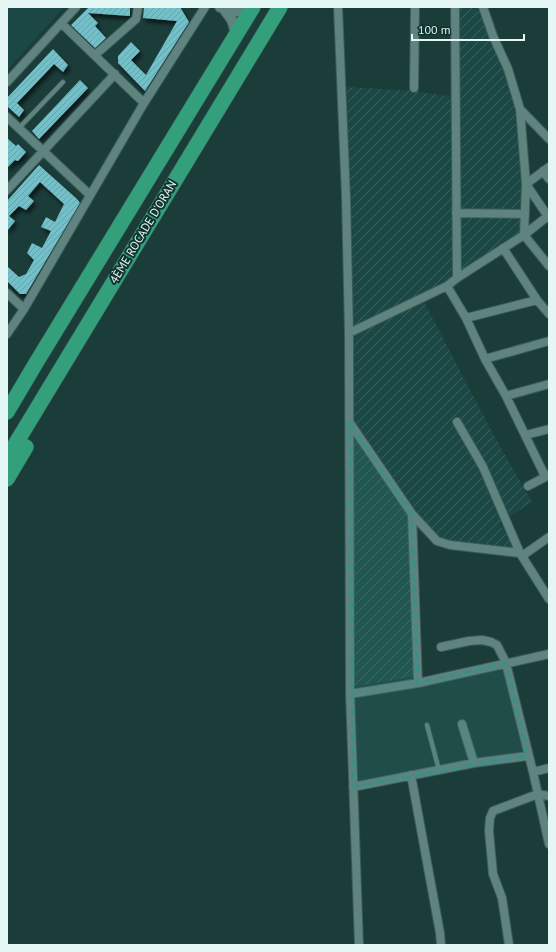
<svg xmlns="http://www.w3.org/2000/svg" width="556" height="952" font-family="'PT Sans',sans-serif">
  <defs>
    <pattern id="industrial-furrows" width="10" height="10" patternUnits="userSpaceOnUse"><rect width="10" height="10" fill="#1b4844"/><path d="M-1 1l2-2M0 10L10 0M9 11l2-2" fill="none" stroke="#3c6360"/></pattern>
    <pattern id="building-hatch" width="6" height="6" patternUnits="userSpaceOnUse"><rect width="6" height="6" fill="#75bfc8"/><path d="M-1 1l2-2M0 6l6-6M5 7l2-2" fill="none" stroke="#69a2a8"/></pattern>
    <filter id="shadow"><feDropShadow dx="2.5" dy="4" stdDeviation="2" flood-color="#0009"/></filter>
  </defs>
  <rect width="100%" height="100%" fill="#1b3d3a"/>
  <path fill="#1b4844" d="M7 7H64L7 70Z"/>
  <path fill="url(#industrial-furrows)" d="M455 7H484L519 113 524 196 523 238 422 298 493 434 532 502 500 523 515 549 441 540 411 517 417 676 353 687 347 87 413 91 455 97Z"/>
  <path fill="url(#building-hatch)" filter="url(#shadow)" d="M89 7H130V16L88 13 98 23 95 26 106 38 95 48 71 25Z
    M144 7H180L189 22 145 91 118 63V56L131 42 140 51 131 60 146 75 177 21 143 18Z
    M53 49 68 65 63 72 54 64 17 103 24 110 19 117 7 106V98Z
    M80 80 88 88 39 139 32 131Z
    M7 138 16 146 18 144 26 152 18 161 15 160 7 168Z
    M39 165 77 199 80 203 26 294H20L7 281V266L19 277 26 274 34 260 27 253 32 243 42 248 51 231 41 227 46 217 55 222 64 204 40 182 28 196 34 201 26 210 19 206 9 216 15 221 7 231V201Z"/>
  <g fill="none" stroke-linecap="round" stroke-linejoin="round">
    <defs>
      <path id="service" d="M19 128 63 82
        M427 725 439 770"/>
      <path id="minor" d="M338 7 346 197 349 333 350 694 359 945
        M455 7 457 278
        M483 7 493 36 508 69 520 109 526 184 524 235 549 266
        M61 23 144 103
        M95 55 136 19 138 7
        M7 82 76 7
        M414 88 415 7
        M520 109 549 139
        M7 117 90 195
        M549 167 526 184 549 218
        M543 171 549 179
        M7 190 115 74
        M456 213 525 214
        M503 248 537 300 549 314
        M447 286 466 318 485 359 506 396 545 476
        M7 293 24 309
        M466 318 537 300
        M349 333 447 286 457 278 524 235 548 216
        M7 334 24 309 144 103 205 7
        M485 359 549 341
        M506 396 549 384
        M457 422 483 467 520 553
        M350 423 412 514 437 541 450 545 520 553 549 599
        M526 435 549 429
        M528 486 549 475
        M412 514 418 683
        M522 556 549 537
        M441 647 469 641 482 640 491 642 497 645 506 663 533 772
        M350 694 418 683 549 654
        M462 724 474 763
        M549 768 533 772 549 844
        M411 775 440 933 441 945
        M353 787 474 763 528 756
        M509 945 502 898 493 874 489 831 490 818 493 811 538 794 549 796"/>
      <path id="tertiary" d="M220 7 235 11 251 10
        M224 9 232 20 236 33"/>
      <path id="motorway" d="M7 412 36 363 253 7
        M7 458 280 7
        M7 479 26 447"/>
    </defs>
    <use href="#service" stroke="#3c5b58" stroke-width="5.5"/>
    <use href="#minor" stroke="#3c5b58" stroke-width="10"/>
    <use href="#tertiary" stroke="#3c5b58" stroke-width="12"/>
    <use href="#motorway" stroke="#3c5b58" stroke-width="16"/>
    <use href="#service" stroke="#5f837e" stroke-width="4"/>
    <use href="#minor" stroke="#5f837e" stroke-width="8"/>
    <use href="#tertiary" stroke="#5f837e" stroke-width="10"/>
    <use href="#motorway" stroke="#349f7b" stroke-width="15"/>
  </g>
  <path fill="#3a9089" fill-opacity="0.2" stroke="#3a9089" stroke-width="3" stroke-dasharray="8 5" stroke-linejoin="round" d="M350 423 412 514 418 683 506 663 528 756 353 787Z"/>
  <g text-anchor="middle" stroke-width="4" stroke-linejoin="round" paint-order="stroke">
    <g font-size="12" fill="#e4f7f4" stroke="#10332f">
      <text transform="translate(143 232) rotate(-59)" y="4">4ÈME ROCADE D'ORAN</text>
    </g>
  </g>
  <rect width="556" height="952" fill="none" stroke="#e4f7f4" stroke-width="16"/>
  <path d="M412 34v6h112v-6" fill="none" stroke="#e4f7f4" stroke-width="2"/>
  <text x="418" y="34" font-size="12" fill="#e4f7f4" stroke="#10332f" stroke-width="3" paint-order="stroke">100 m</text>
</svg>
